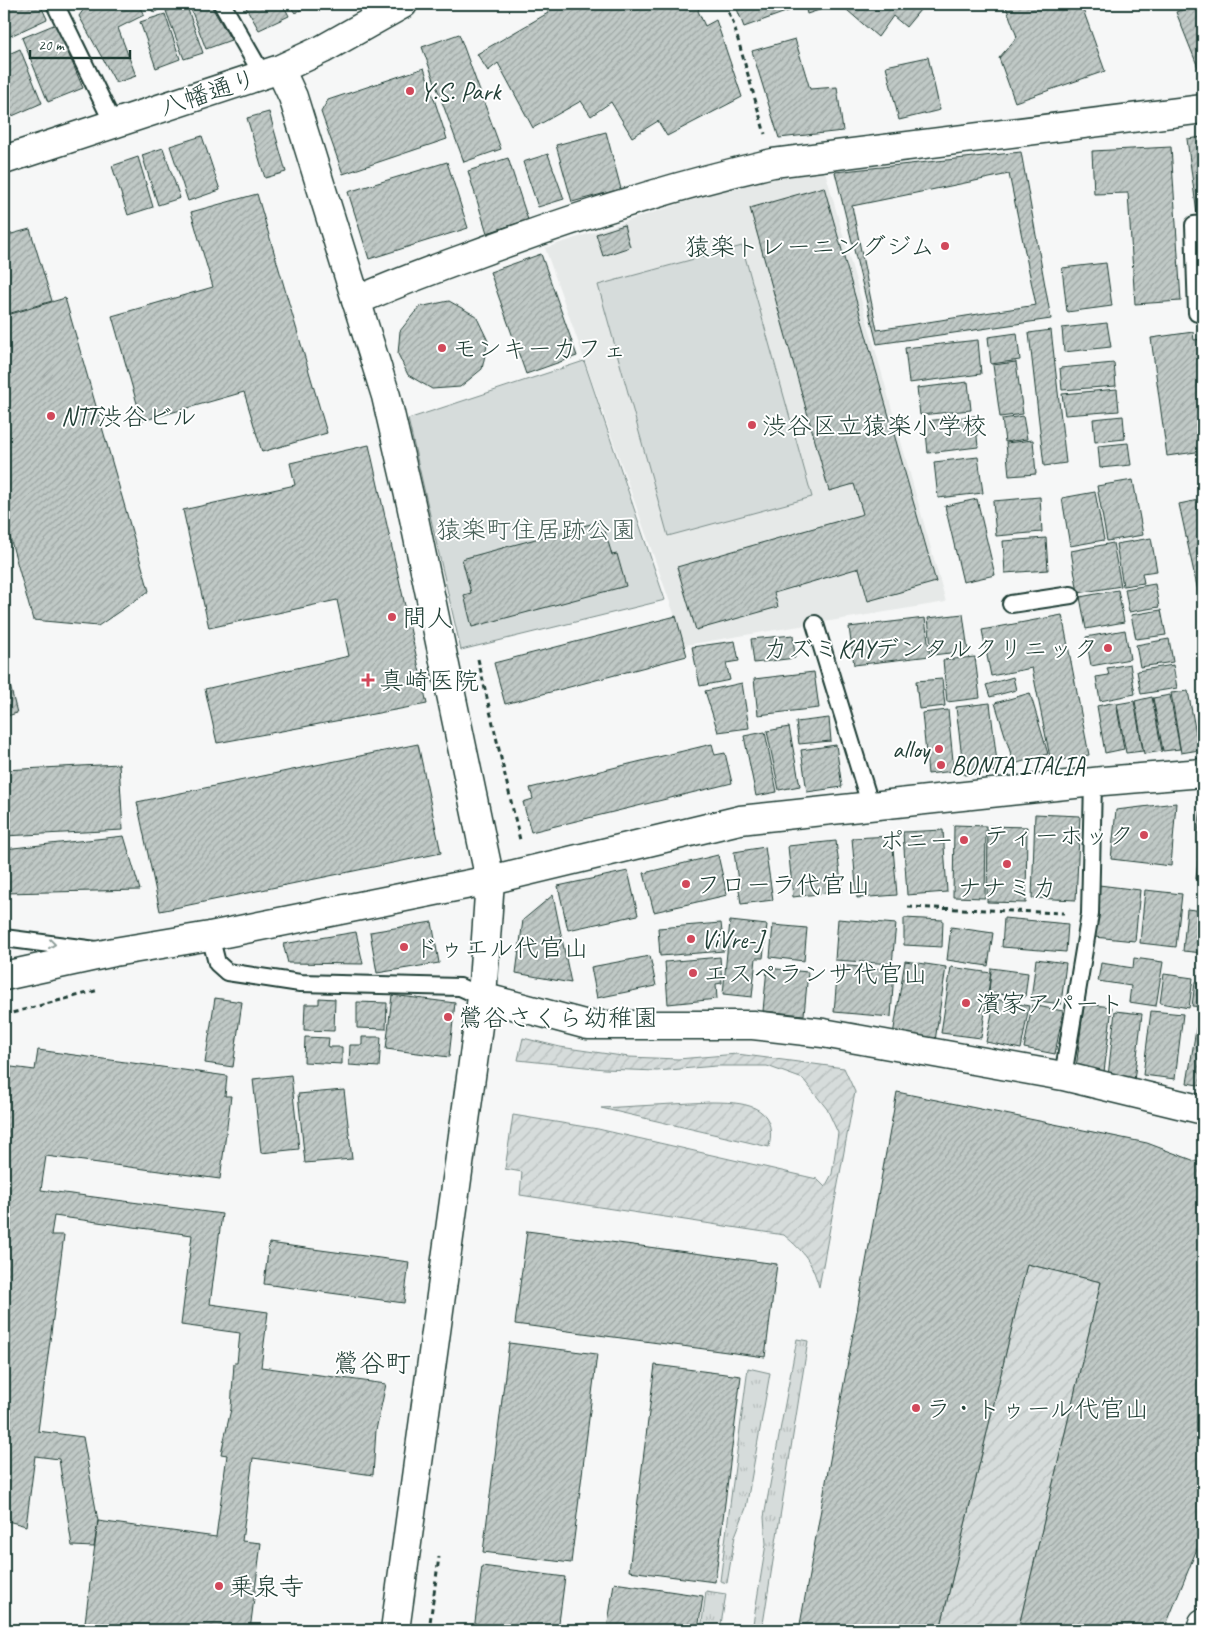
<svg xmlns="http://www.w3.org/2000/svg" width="1207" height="1634" font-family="Caveat,'Klee One',sans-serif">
  <defs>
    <pattern id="grass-tufts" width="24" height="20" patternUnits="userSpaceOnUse" patternTransform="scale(1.25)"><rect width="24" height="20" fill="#d6dcdb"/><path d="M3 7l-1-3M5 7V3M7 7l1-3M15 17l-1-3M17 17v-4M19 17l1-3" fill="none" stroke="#b7bebd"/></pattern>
    <pattern id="garden-furrows" width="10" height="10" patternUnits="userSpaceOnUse" patternTransform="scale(1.25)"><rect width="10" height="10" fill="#d6dcdb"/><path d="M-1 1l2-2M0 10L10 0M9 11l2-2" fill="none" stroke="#b7bebd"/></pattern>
    <pattern id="building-hatch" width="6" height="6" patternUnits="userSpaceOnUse" patternTransform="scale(1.25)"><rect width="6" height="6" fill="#c0c9c6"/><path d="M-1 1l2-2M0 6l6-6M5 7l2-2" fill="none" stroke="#9ba4a2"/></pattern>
  </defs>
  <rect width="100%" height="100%" fill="#f6f7f7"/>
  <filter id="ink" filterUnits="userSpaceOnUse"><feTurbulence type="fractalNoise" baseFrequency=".02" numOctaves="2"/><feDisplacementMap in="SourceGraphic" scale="10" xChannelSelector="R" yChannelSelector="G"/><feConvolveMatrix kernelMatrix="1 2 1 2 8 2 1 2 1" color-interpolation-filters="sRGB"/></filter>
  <g filter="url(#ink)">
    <path fill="#e6e9e8" d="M825 171 946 602 685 645 545 248 734 186Z"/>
    <path fill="url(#grass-tufts)" stroke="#7a8c88" d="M797 1339 808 1341 762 1630H752L766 1544 764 1517Z
      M748 1368 770 1373 746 1508 735 1536 727 1583 720 1581Z
      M706 1591 726 1594 720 1630H701Z"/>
    <path fill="#d6dcdb" stroke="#7a8c88" d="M742 246 812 497 668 536 598 285Z
      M584 361 665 600 461 650 408 419Z"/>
    <path fill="url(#garden-furrows)" stroke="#7a8c88" d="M523 1038 560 1047 629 1057 678 1059 737 1054 844 1068 855 1092 819 1287C811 1260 805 1253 784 1235L520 1195 522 1172 505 1169 513 1115 598 1129 817 1179 825 1187 832 1174 838 1133 827 1109 803 1079 767 1066H716L657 1071 604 1069 518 1060Z
      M709 1102C741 1102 779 1103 769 1147L601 1108Z
      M1027 1264 1101 1282 1018 1630H940Z"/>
    <path fill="url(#building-hatch)" stroke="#1f3d34" fill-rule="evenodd" d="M4 4H40L47 19 4 39Z
      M96 4H138L144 15 118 28 136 76 116 83 79 16 84 9Z
      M147 4H166L154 13Z
      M186 4 203 53 184 59 166 11Z
      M189 4H210L231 40 206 49Z
      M244 4H283L289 16 259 30Z
      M289 4H311L295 13Z
      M548 4H701L698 11 705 26 716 20 742 97 667 136 658 121 632 137 611 102 591 116 581 101 533 128 498 63 488 71 477 54 548 13Z
      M735 4H838L807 14 805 5 744 27Z
      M840 4H925L906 27 893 16 878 37Z
      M1005 4H1081L1105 71 1015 102 999 58 1017 37Z
      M1197 4H1203V80L1176 12Z
      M165 14 180 59 156 68 140 22Z
      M56 24 83 88 48 102 22 38Z
      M459 34 501 149 464 162 422 47Z
      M795 39 810 89 837 87 843 131 779 138 752 51Z
      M20 49 42 103 10 117 4 103V56Z
      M928 57 940 110 899 120 886 66Z
      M424 68 447 139 343 174 321 112 328 100Z
      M269 112 286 172 265 178 247 118Z
      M606 132 621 189 572 202 556 145Z
      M202 136 220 190 188 201 170 146Z
      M1203 137V213L1197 214 1187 139Z
      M1171 147 1181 301 1135 304 1128 193 1094 194 1092 151Z
      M163 148 180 198 158 205 142 155Z
      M1021 152 1051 319 877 344 835 172Z
      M548 154 564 199 538 207 523 162Z
      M138 157 153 207 128 215 112 166Z
      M508 158 528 220 487 233 468 171Z
      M447 162 468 228 369 259 348 192Z
      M1009 174 1036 305 877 330 852 206Z
      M824 187 936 582 868 601 859 568 774 593 778 607 696 630 677 567 863 514 854 484 829 491 750 208Z
      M257 194 327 433 262 452 244 392 142 421 112 316 213 287 191 212Z
      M624 225 630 247 603 256 596 234Z
      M30 229 52 301 4 315V236Z
      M541 254 577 356 526 374 490 272Z
      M1106 263 1112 306 1067 312 1062 268Z
      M65 298 149 591 98 626 33 620 4 516V316Z
      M449 301 476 316 488 341 482 369 460 387 432 389 408 375 398 354 400 331 419 307Z
      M1107 323 1111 347 1064 352 1062 328Z
      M1051 330 1066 463 1044 466 1029 333Z
      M1193 332 1194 340 1203 339V451L1167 456 1151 338Z
      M1017 333 1020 360 991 364 988 337Z
      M978 340 981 374 909 383 905 348Z
      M1016 362 1023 414 1000 417 993 365Z
      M1114 363 1116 386 1062 390 1060 368Z
      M968 382 971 410 920 415 917 388Z
      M1117 389 1119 411 1065 415 1062 394Z
      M975 416 978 447 928 453 925 421Z
      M1023 416 1027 439 1005 442 1002 419Z
      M1123 416 1125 439 1095 442 1093 419Z
      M1033 440 1036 474 1009 476 1006 443Z
      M1128 443 1131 465 1100 468 1098 446Z
      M369 445 427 704 217 743 205 689 349 656 337 600 209 628 183 510 295 485 290 463Z
      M978 457 983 493 938 498 934 462Z
      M1133 480 1143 535 1107 541 1097 486Z
      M1095 492 1104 540 1070 546 1062 498Z
      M1040 497 1042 532 996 536 993 501Z
      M977 499 995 575 963 582 945 506Z
      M1203 499V614L1179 504Z
      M602 521 612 555 617 554 626 586 472 627 464 595 471 593 462 559Z
      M1046 538 1048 570 1005 573 1003 541Z
      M1151 538 1157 571 1142 573 1144 583 1123 586 1116 544Z
      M1113 543 1121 586 1078 593 1071 551Z
      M1155 584 1159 607 1129 612 1125 589Z
      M1118 590 1124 622 1086 629 1080 597Z
      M1161 610 1166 635 1136 639 1131 615Z
      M963 614 968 651 932 655 928 618Z
      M1062 615 1089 755 1051 762 1032 668 991 676 982 630Z
      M676 616 687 656 505 704 494 663Z
      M925 618 930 656 854 665 849 627Z
      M1125 630 1130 659 1091 666 1086 637Z
      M793 635 795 658 754 663 751 639Z
      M1169 639 1173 662 1140 667 1136 645Z
      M735 641 739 661 726 663 730 680 700 686 692 647Z
      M975 657 980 698 947 702 943 660Z
      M4 661 17 713 4 717Z
      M1130 664 1135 694 1100 701 1096 677 1109 675 1107 668Z
      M1173 665 1177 688 1141 694 1137 671Z
      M814 672 819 708 758 715 754 679Z
      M1013 677 1016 690 990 697 986 685Z
      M942 679 945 706 919 709 916 681Z
      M742 683 749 728 718 732 705 691Z
      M1188 691 1199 750 1181 753 1171 693Z
      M1030 693 1048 754 1014 764 995 703Z
      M1170 695 1180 749 1163 751 1153 698Z
      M1152 697 1162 751 1144 754 1135 701Z
      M1134 701 1143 751 1126 753 1117 704Z
      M1116 702 1124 749 1105 753 1097 706Z
      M990 703 998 771 964 775 956 707Z
      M948 710 954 771 928 774 922 713Z
      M829 718 831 741 799 744 796 722Z
      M789 727 800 786 779 790 767 731Z
      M765 732 777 792 756 796 744 736Z
      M418 744 441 853 160 911 137 802Z
      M712 744 715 755 725 753 732 783 531 832 523 802 533 799 530 788Z
      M836 745 842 787 807 792 801 750Z
      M119 764 123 830 4 836V770Z
      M1202 798H1203V834L1198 833Z
      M1176 803 1171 866 1111 859 1116 810Z
      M1035 814 1080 816 1076 900 1032 898Z
      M954 825 986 826 985 898 953 897Z
      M988 826 1027 827 1026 903 987 902Z
      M943 830 947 892 907 895 903 832Z
      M124 836 140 890 4 893V849Z
      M892 836 897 895 857 898 852 838Z
      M1200 839H1203V859L1198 858Z
      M836 841 842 891 793 897 788 846Z
      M765 847 773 900 741 904 734 852Z
      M718 855 727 895 654 912 644 873Z
      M1198 861 1203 862V880L1196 879Z
      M628 871 638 915 568 930 558 886Z
      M1099 885 1140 890 1135 941 1094 937Z
      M1145 890 1182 894 1176 947 1140 943Z
      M553 895 571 983 516 973 523 920Z
      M1187 909 1203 911V953L1183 951Z
      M904 918 943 920 942 947 904 945Z
      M1004 918 1068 924 1066 952 1002 947Z
      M838 919 896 924 892 964 835 960Z
      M730 921 767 925 763 958H756L752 997 723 994Z
      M432 922 439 963 377 973 370 932Z
      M721 923 724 951 660 956 658 928Z
      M773 925 807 928 804 961 770 957Z
      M951 927 993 933 988 966 947 960Z
      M356 932 363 964 288 963 283 944Z
      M650 956 656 986 597 998 591 967Z
      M720 957 722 983 716 984 717 999 668 1004 665 962Z
      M1134 958 1163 962 1156 1006 1129 1002 1131 986 1098 981 1101 963 1133 968Z
      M1036 959 1066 963 1061 1004 1031 1000Z
      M905 961 946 967 935 1041 893 1035Z
      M838 965 894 970 891 1017 834 1012Z
      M951 967 991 973 981 1038 941 1033Z
      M767 968 808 972 804 1015 763 1011Z
      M991 968 1028 973 1025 997 989 993Z
      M1164 974 1193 978 1189 1008 1160 1003Z
      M1195 982 1203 984V1007L1192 1006Z
      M392 995 455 1003 449 1057 386 1049Z
      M215 998 242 1002 233 1067 205 1063Z
      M319 998 335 999 334 1031 304 1030 305 1004H319Z
      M995 999 1029 1006 1021 1049 986 1042Z
      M357 1002 387 1003 386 1029 357 1028Z
      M1084 1004 1112 1007 1104 1072 1076 1068Z
      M1032 1005 1063 1011 1055 1054 1024 1048Z
      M1115 1011 1142 1014 1134 1081 1108 1077Z
      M1151 1011 1183 1014 1175 1079 1143 1075Z
      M1198 1018 1203 1019V1086L1187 1083Z
      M305 1037 329 1038 328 1047H342V1064L304 1062Z
      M362 1037H381L379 1067 349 1065 350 1045H362Z
      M38 1050 227 1076 225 1096H231L220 1179 46 1156 41 1190 222 1214 210 1304 268 1312 261 1367 386 1384 376 1430 373 1475 253 1458 242 1541 261 1543 250 1630H84L98 1521 94 1547 72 1546 59 1459 35 1456 26 1526 4 1520V1066L35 1070ZM54 1216 192 1235 181 1325 240 1333 237 1363H234L231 1409 221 1454 227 1455 216 1537 98 1521 83 1437 38 1431 64 1235H51Z
      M291 1075 299 1149 261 1153 253 1079Z
      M344 1090 352 1159 305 1163 298 1094Z
      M897 1092 1147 1143 1203 1164V1534L1164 1630H1018L1101 1282 1027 1264 940 1630H799Z
      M527 1231 777 1264 765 1357 515 1324Z
      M269 1243 409 1262 404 1303 264 1284Z
      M509 1343 597 1354 571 1563 483 1552Z
      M655 1365 741 1376 715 1582 629 1571Z
      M482 1566 565 1577 558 1630H474Z
      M614 1583 703 1596 698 1630H607Z
      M4 1623 25 1630H4Z"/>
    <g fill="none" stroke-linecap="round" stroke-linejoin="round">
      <defs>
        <path id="lane" d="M55 4 113 123
          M222 4 262 74
          M1197 313 1194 225 1203 224
          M1011 604 1071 595
          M815 624 871 807
          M210 936 217 963 227 972 300 983 460 987 482 997
          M4 938 96 950
          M1063 1076 1090 914 1093 782"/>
        <path id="street" d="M356 301C392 285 429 271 465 258 566 220 668 187 773 163L1203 109
          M482 997 588 1025H753L823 1033 1063 1076 1203 1110
          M1201 1630 1203 1623"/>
        <path id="secondary" d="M280 69 293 97 386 396 411 504 490 880 482 997 395 1630
          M4 160 280 69 323 49 403 4
          M4 976 114 952 210 936 490 880 740 820 1103 781 1203 773"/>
      </defs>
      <use href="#lane" stroke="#1f3d34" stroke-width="20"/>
      <use href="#street" stroke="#1f3d34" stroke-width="31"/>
      <use href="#secondary" stroke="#1f3d34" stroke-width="31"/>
      <path stroke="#1f3d34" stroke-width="3" stroke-dasharray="5 4" stroke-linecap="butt" d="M724 4 732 19 765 134
        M478 659 520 840
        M908 907 1064 913
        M4 1015 99 990
        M429 1630 439 1557"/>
      <use href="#lane" stroke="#fff" stroke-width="16"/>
      <use href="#street" stroke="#fff" stroke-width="28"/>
      <use href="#secondary" stroke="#fff" stroke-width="28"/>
    </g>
    <defs><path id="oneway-chevron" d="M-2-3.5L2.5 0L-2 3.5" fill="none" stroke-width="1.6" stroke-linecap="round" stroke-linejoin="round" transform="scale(1.25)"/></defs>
    <use stroke="#8f9e9a" href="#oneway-chevron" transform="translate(52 944) rotate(7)"/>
  </g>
  <g fill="#d1495b" stroke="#fff" stroke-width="2">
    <circle cx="410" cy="91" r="5"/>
    <circle cx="945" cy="246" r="5"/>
    <circle cx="442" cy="348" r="5"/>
    <circle cx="51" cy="416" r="5"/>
    <circle cx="752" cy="425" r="5"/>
    <circle cx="392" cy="617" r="5"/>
    <circle cx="1108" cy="648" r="5"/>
    <path d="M365.5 672.5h5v5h5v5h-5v5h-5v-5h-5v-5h5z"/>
    <circle cx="939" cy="749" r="5"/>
    <circle cx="941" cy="765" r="5"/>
    <circle cx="1144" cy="835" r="5"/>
    <circle cx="964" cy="840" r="5"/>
    <circle cx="1007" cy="864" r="5"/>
    <circle cx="686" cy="884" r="5"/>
    <circle cx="691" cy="939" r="5"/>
    <circle cx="404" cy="947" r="5"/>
    <circle cx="693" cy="973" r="5"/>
    <circle cx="966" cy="1003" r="5"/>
    <circle cx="448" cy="1017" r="5"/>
    <circle cx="916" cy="1408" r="5"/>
    <circle cx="219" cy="1586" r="5"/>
  </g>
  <g text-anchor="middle" stroke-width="4" stroke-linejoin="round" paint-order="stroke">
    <g font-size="25" fill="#1f3d34" stroke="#fff" text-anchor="start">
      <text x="420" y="100">Y.S. Park</text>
      <text x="935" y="255" text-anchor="end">猿楽トレーニングジム</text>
      <text x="452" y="357">モンキーカフェ</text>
      <text x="61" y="425">NTT渋谷ビル</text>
      <text x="762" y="434">渋谷区立猿楽小学校</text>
      <text x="402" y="626">間人</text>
      <text x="1098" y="657" text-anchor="end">カズミKAYデンタルクリニック</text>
      <text x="379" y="689">真崎医院</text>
      <text x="929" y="758" text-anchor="end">alloy</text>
      <text x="951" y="774">BONTA ITALIA</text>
      <text x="1134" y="844" text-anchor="end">ティーホック</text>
      <text x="954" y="849" text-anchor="end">ポニー</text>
      <text x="696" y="893">フローラ代官山</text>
      <text x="1007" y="896" text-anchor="middle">ナナミカ</text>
      <text x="701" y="948">ViVre-J</text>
      <text x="414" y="956">ドゥエル代官山</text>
      <text x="703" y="982">エスペランサ代官山</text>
      <text x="976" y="1012">濱家アパート</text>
      <text x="458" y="1026">鶯谷さくら幼稚園</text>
      <text x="926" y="1417">ラ・トゥール代官山</text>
      <text x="229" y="1595">乗泉寺</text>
    </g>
    <g font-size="25" fill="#1f3d34" stroke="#fff">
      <text transform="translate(208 92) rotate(-18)" y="9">八幡通り</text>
    </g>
    <g font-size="25" fill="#445d55" stroke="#fff">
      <text x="536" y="538">猿楽町住居跡公園</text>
    </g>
    <g font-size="26" fill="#1f3d34" stroke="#fff">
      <text x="372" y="1372">鶯谷町</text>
    </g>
  </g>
  <rect width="1207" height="1634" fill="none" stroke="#fff" stroke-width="20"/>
  <rect x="10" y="10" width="1187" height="1614" fill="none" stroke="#1f3d34" stroke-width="2" filter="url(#ink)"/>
  <path d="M30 50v8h100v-8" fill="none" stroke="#1f3d34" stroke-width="2.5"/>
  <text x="38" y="50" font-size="15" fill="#1f3d34" stroke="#ffffff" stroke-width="4" paint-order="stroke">20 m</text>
</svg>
